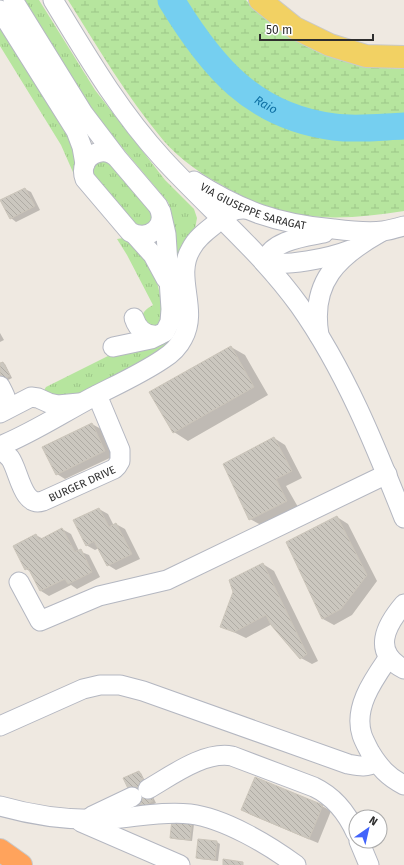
<svg xmlns="http://www.w3.org/2000/svg" width="404" height="865" font-family="'Fira Sans',sans-serif">
  <defs>
    <pattern id="grass-tufts" width="24" height="20" patternUnits="userSpaceOnUse"><rect width="24" height="20" fill="#b6e59e"/><path d="M3 7l-1-3M5 7V3M7 7l1-3M15 17l-1-3M17 17v-4M19 17l1-3" fill="none" stroke="#9dc588"/></pattern>
    <pattern id="wetland-marsh" width="20" height="14" patternUnits="userSpaceOnUse"><rect width="20" height="14" fill="#b6e59e"/><path d="M1 5h8M5 5V1M11 12h8M15 12V8" fill="none" stroke="#9dc588"/></pattern>
    <pattern id="building-back-hatch" width="6" height="6" patternUnits="userSpaceOnUse"><rect width="6" height="6" fill="#cbc7bf"/><path d="M-1 5l2 2M0 0l6 6M5-1l2 2" fill="none" stroke="#afaba4"/></pattern>
  </defs>
  <rect width="100%" height="100%" fill="#efe9e1"/>
  <path fill="url(#grass-tufts)" d="M23 0H39L95 90 165 180 194 209 197 218 195 229 187 237 181 250 173 257 171 210 168 202 103 125 83 97Z
    M0 24 72 140 78 156 76 179 61 145 0 46Z
    M107 160 153 211 151 224 139 228 93 180 92 169 97 162Z
    M123 238C154 254 160 286 163 318L156 327 150 328 141 320C143 311 146 309 153 305L127 255 117 239Z
    M170 339 171 340 159 352 80 397 52 399 43 392 46 387 118 351Z"/>
  <path fill="url(#wetland-marsh)" d="M68 0H246C277 34 321 60 367 66 379 68 392 68 404 69V211C360 218 313 222 269 208 254 203 240 195 225 187 203 175 180 160 163 140 127 97 98 48 68 0Z"/>
  <path fill="#0003" d="M25 189 31 192 40 210 16 222 11 218Z
    M0 333 4 340 0 342Z
    M231 347 245 355 268 395 188 441 174 432Z
    M3 363 5 364 12 378 0 384V364Z
    M92 424 101 429 114 456 65 479 57 474Z
    M274 438 285 445 302 478 286 486 298 507 261 525 250 519Z
    M99 509 108 514 114 526 116 524 125 529 140 559 116 570 108 565 99 548 95 550 86 545Z
    M337 517 348 524 377 581 352 615 334 625 323 619 287 542Z
    M62 529 71 534 79 551 89 555 100 577 77 589 71 585 49 596 41 591 31 572 26 569 36 535 43 539Z
    M263 564 274 571 318 661 312 664 301 658 272 624 246 638 221 626Z
    M139 772 141 773 156 803 141 810Z
    M322 806 331 811 318 843 251 815 242 810Z
    M173 820 194 824 192 841 174 839 171 838Z
    M199 840 217 842 220 844 218 861 199 859 197 858Z"/>
  <g fill="none" stroke-linecap="round" stroke-linejoin="round">
    <path stroke="#75cff0" stroke-width="27" id="s1" d="M171 0C211 66 253 117 334 127 357 130 381 127 404 126"/>
  </g>
  <path fill="url(#building-back-hatch)" stroke="#cbc5ba" d="M25 188 35 206 10 219 0 200Z
    M231 346 254 387 173 433 149 392Z
    M3 362 10 376 0 381V363Z
    M92 423 105 451 56 475 42 447Z
    M274 437 292 471 276 479 287 501 249 520 223 464Z
    M99 508 109 527 116 523 132 554 107 566 94 541 86 546 73 520Z
    M337 516 367 575 341 609 322 619 286 542Z
    M62 528 75 552 81 549 92 572 68 584 65 579 40 591 28 568 25 570 13 546 36 534 39 540Z
    M263 563 307 654 300 659 271 625 266 615 234 632 220 627 233 592 229 580Z
    M139 771 153 801 138 809 123 778Z
    M255 777 323 805 309 839 241 810Z
    M172 819 192 821 190 840 170 838Z
    M198 839 217 841 215 860 196 858Z
    M223 859 243 862V865H223Z"/>
  <g fill="none" stroke-linecap="round" stroke-linejoin="round">
    <defs>
      <g id="minor">
        <path d="M13 0 83 113 118 159 158 206C169 226 149 242 130 232L85 179C77 158 103 142 118 159"/>
        <path d="M53 0C87 56 119 111 163 159 208 208 260 251 299 305 345 370 375 445 404 518"/>
        <path d="M0 10 76 131 82 147 85 164"/>
        <path id="s2" d="M194 181C242 211 277 224 334 229 350 231 367 233 383 231 390 230 397 228 404 226"/>
        <path d="M135 235 153 255 166 279"/>
        <path d="M264 262C272 240 304 237 324 233"/>
        <path d="M264 262C285 267 330 258 350 250"/>
        <path d="M134 318C138 330 146 337 159 335"/>
        <path d="M319 335C310 282 338 256 381 232"/>
        <path d="M113 347 151 339 165 332 170 322 171 309 166 234 161 212"/>
        <path d="M0 386C4 394 9 401 5 410"/>
        <path d="M0 413 31 397 38 398 49 403 58 405 79 403"/>
        <path d="M0 446C32 433 61 414 91 398 114 386 141 374 163 359 171 354 179 346 183 338 199 309 174 277 191 249 196 239 205 232 214 225 223 217 231 208 245 209"/>
        <path id="s3" d="M0 450C4 452 7 455 10 458 19 470 22 508 43 501L114 469 117 466 120 461V450L97 395"/>
        <path d="M19 582 40 621 99 596 167 580 387 474"/>
        <path d="M404 604C386 625 371 652 404 669"/>
        <path d="M389 657C374 679 353 707 362 735 364 741 367 746 370 752 379 767 388 777 404 785"/>
        <path d="M0 726 83 689 100 685H120L143 691 348 764C359 766 366 768 376 762"/>
        <path d="M148 789C171 776 204 751 232 756L314 787C335 797 347 813 356 833"/>
        <path d="M0 806C35 816 74 821 111 819 137 817 164 811 190 814 224 818 269 845 296 865"/>
        <path d="M92 816 132 797"/>
        <path d="M81 822 180 865"/>
        <path d="M359 841 369 865"/>
      </g>
      <path id="major" d="M260 0 295 28 330 45 366 56 404 57"/>
      <path id="highway" d="M0 850 21 865"/>
    </defs>
    <use href="#minor" stroke="#b4b7c1" stroke-width="21"/>
    <use href="#major" stroke="#c9c9c9" stroke-width="24"/>
    <use href="#highway" stroke="#c9c9c9" stroke-width="24"/>
    <use href="#minor" stroke="#fff" stroke-width="19"/>
    <use href="#major" stroke="#f2d163" stroke-width="22"/>
    <use href="#highway" stroke="#ffa35c" stroke-width="22"/>
  </g>
  <g text-anchor="middle" stroke-width="3.5" stroke-linejoin="round" paint-order="stroke">
    <g font-size="11" fill="#2e2e2e" stroke="#fff">
      <text dy="4" stroke="none"><textPath href="#s2" startOffset="65">VIA GIUSEPPE SARAGAT</textPath></text>
      <text dy="4" stroke="none"><textPath href="#s3" startOffset="115">BURGER DRIVE</textPath></text>
    </g>
    <g font-size="12" font-style="italic" fill="#0d6fa3" stroke="#fff">
      <text dy="4" stroke="none"><textPath href="#s1" startOffset="143">Raio</textPath></text>
    </g>
  </g>
  <g transform="translate(368 829) rotate(34)"><circle r="19" fill="#ffffff" stroke="#ababab"/>
  <path d="M0-3L7 15L0 10L-7 15Z" fill="#4264fb"/>
  <text y="-6" font-size="11" font-weight="bold" text-anchor="middle" fill="#2e2e2e">N</text>
  </g>
  <path d="M260 34v6h113v-6" fill="none" stroke="#2e2e2e" stroke-width="2"/>
  <text x="266" y="34" font-size="12" fill="#2e2e2e" stroke="#ffffff" stroke-width="3" paint-order="stroke">50 m</text>
</svg>
